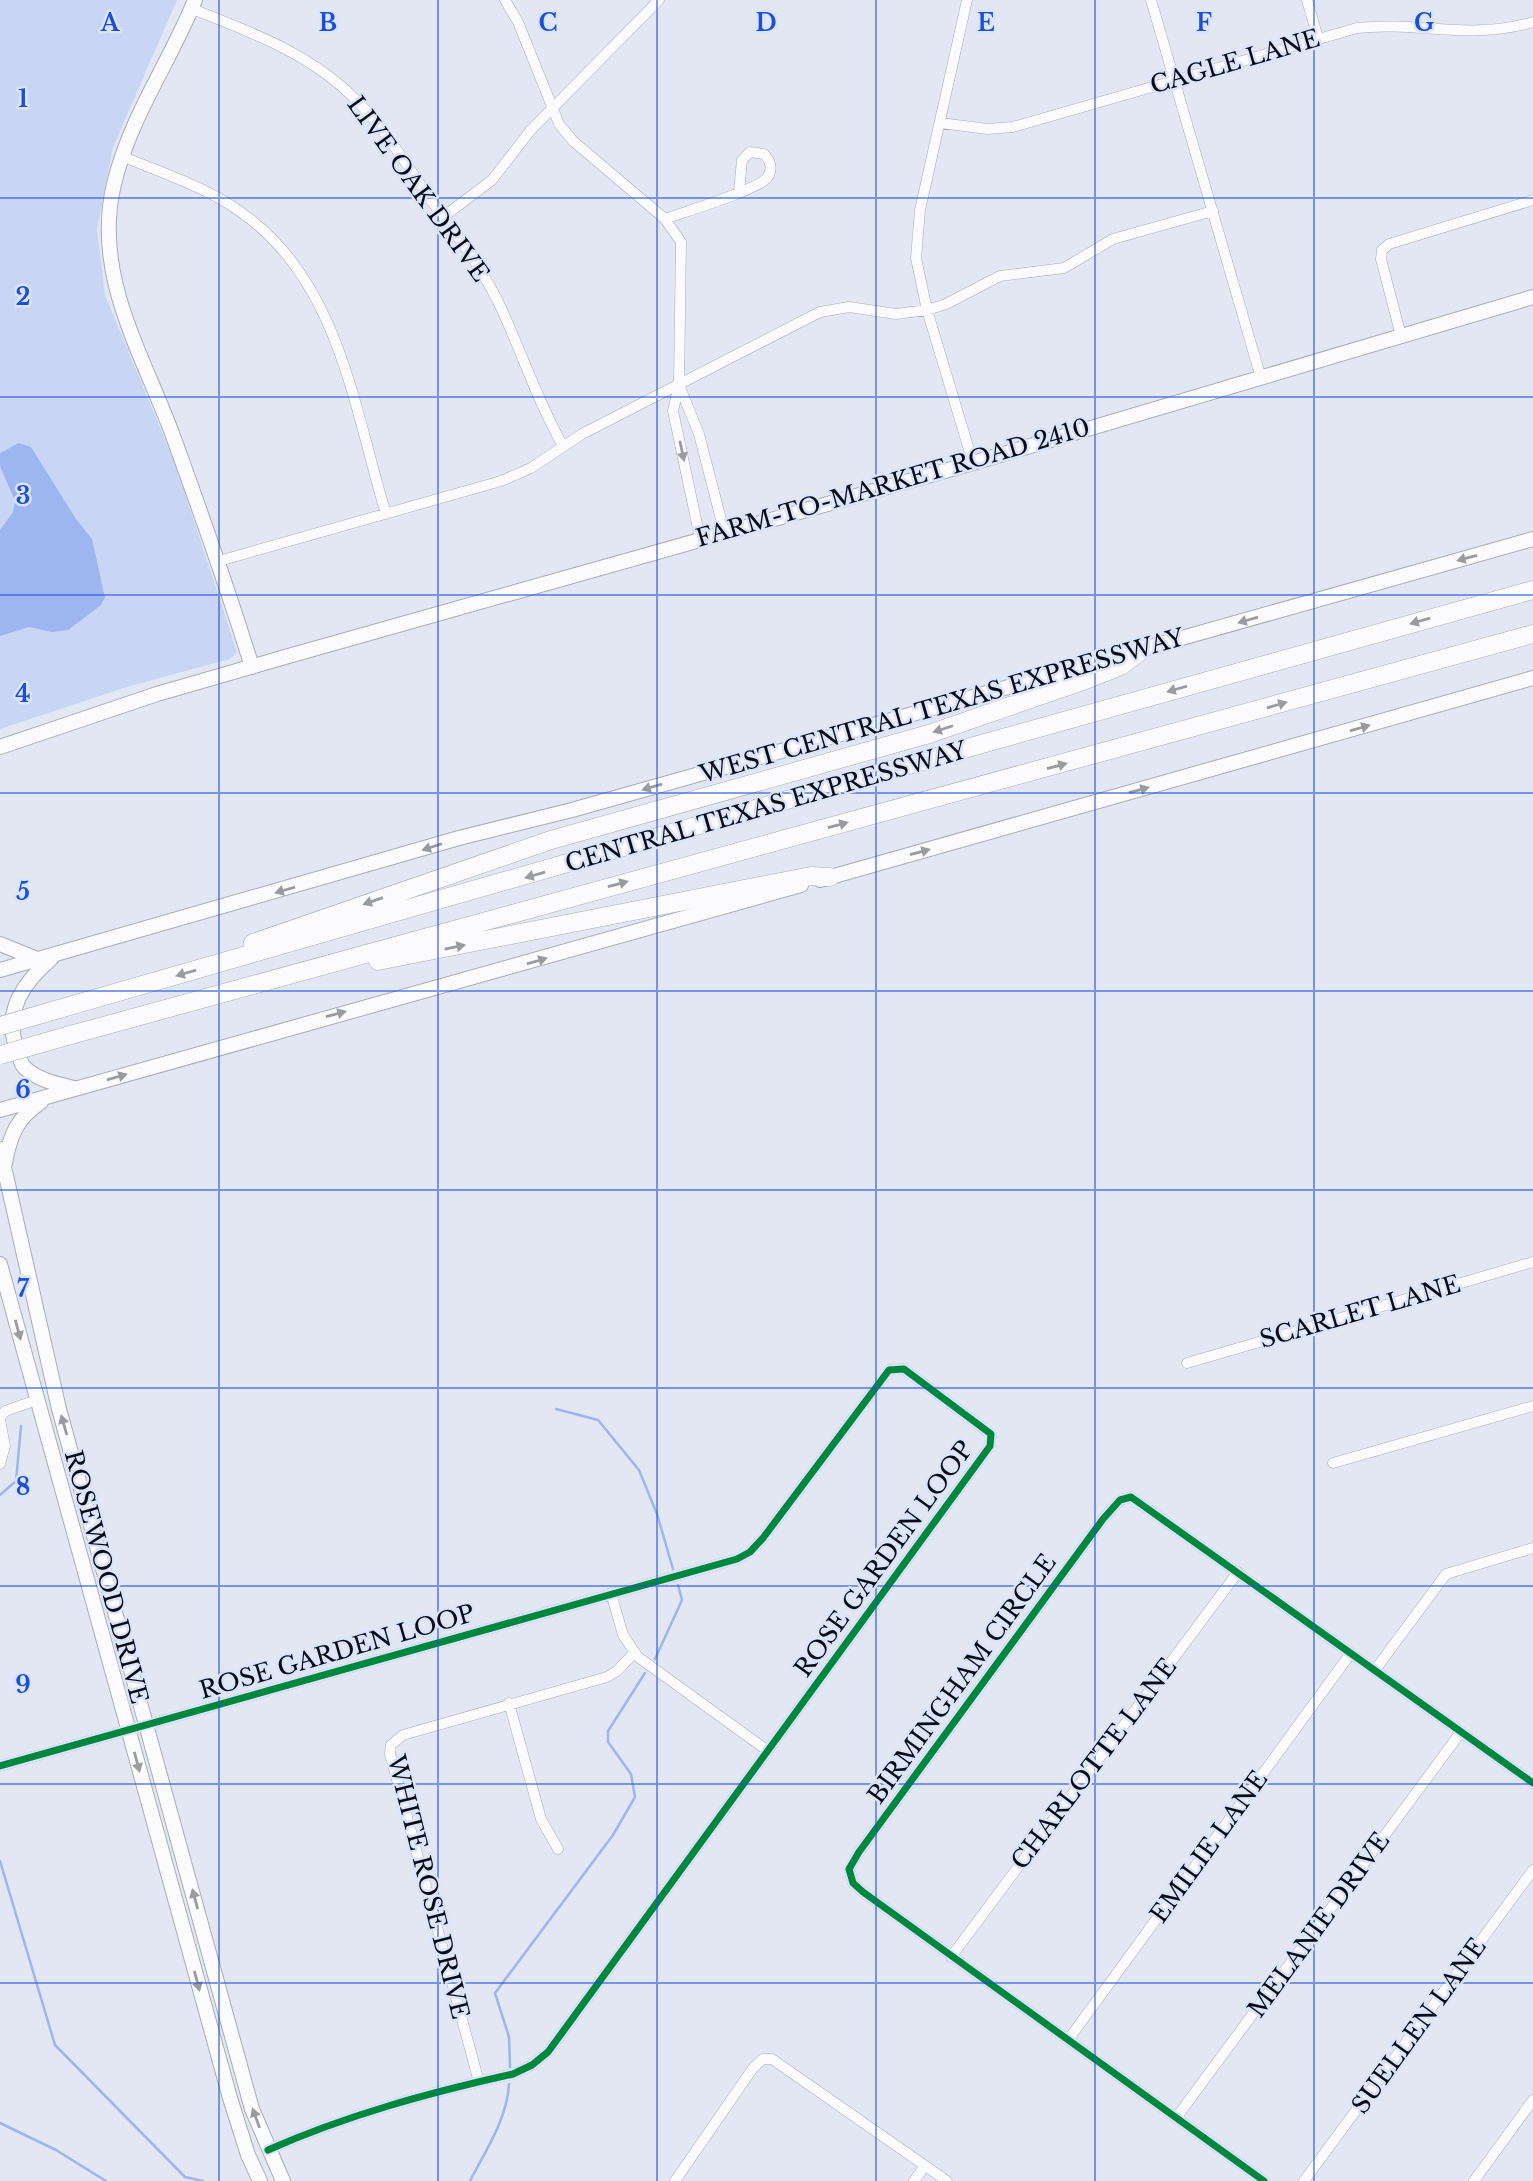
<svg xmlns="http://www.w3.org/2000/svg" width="1533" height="2181" font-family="'Libre Baskerville',serif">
  <rect width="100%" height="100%" fill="#e2e7f3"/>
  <path fill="#c9d5f4" d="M0 0H177L113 147 97 229 105 295 176 466 237 652 230 659 130 686 0 729Z"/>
  <path fill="#9db5f0" d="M19 443 31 447 76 519 92 539 105 598 100 606 68 630 52 632 29 627 0 636V530L13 512 15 501 0 466V453Z"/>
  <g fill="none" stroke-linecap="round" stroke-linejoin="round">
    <path stroke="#9db5f0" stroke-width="2.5" d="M556 1409 598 1420 639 1470 657 1514 673 1569
      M0 1495 16 1481 21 1426
      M655 1659 682 1600 678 1585
      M0 1861 55 2045 185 2177 203 2181
      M510 2067 509 2037 495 1993 613 1835 635 1797 631 1774 608 1742V1731L645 1673
      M0 2123 56 2150 106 2181
      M470 2181C486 2150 507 2119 509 2084"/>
    <defs>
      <path id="street" d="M505 0 518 22 559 124 573 141 665 219 681 242 679 385 673 411 700 538
        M967 0 920 210 916 258 927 310 973 463
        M1151 0 1261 378
        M1307 0 1318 38
        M192 9C251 32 312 54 357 101 387 131 409 169 433 203 458 237 485 272 502 310 523 356 538 402 563 446
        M940 123 988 129 1013 127 1357 28C1419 21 1469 41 1533 22
        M122 156C161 173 207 187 242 213 339 281 354 409 386 514
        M443 217 492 180 530 131 659 0
        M665 219C684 212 757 190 767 178 773 170 771 161 764 154L750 152 742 160 739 192
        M1401 336 1381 259 1382 250 1389 244 1533 200
        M679 385 699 434 724 531
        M219 561 501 481 531 468 582 434 820 312 849 307 896 314 927 310 946 304 1000 276 1064 268 1113 239 1213 211
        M1187 1363 1533 1262
        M0 1418 5 1411 37 1400
        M0 1420 5 1446 0 1464
        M1333 1463 1533 1406
        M611 1593 623 1635 638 1657 768 1751
        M1375 1670 1446 1574 1533 1548
        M509 1703 541 1819 558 1849
        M0 1766 737 1559 750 1552 763 1538 889 1370 904 1369 991 1434 990 1446 548 2052 532 2065 513 2074C428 2093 347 2115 268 2150
        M951 1957 1238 1572
        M1068 2040 1351 1653
        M479 2082 390 1754 391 1745 403 1735 607 1677 617 1671 634 1653
        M1176 2118 1461 1732
        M675 2181 753 2068 763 2059H772L947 2181
        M914 2181 925 2166
        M1264 2181 863 1892 853 1883 849 1869 859 1852 1103 1519 1120 1500 1131 1497 1533 1783
        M1304 2181 1533 1870
        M1474 2181 1533 2100"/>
      <path id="secondary" d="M195 0C170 62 130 117 114 184 92 275 143 354 173 436 201 513 228 589 252 667
        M0 747 157 694 285 657 973 463 1533 297
        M820 880 1533 678
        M0 944 37 959
        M51 959C24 982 4 1010 16 1047 19 1053 20 1063 24 1067 37 1080 57 1084 74 1088
        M0 970 459 838 572 810 1533 539
        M0 1110 801 885
        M0 1149 59 1409 252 2109 283 2181
        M5 1163C10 1135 17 1118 41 1102
        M0 1264 230 2098 248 2155 260 2181"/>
      <path id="highway" d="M253 943 551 840 929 734 1086 680 1121 666 1142 650
        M378 961 811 876 830 877
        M59 1009 985 743 1533 590
        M67 1036 1533 634"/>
    </defs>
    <use href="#street" stroke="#a8acb6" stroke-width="11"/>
    <use href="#secondary" stroke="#a8acb6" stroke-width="16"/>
    <use href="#highway" stroke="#a8acb6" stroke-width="19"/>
    <use href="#street" stroke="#fbfbfd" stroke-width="10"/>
    <use href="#secondary" stroke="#fbfbfd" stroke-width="14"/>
    <use href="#highway" stroke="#fbfbfd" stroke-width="18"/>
    <defs>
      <path id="highway-bridge" d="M0 1026 59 1009
        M0 1055 67 1036"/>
    </defs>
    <use href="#highway-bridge" stroke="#a8acb6" stroke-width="19" stroke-linecap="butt"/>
    <use href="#highway-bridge" stroke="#fbfbfd" stroke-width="18"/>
    <defs>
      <path id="cycleway" d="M0 1766 737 1559 750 1552 763 1538 889 1370 904 1369 991 1434 990 1446 548 2052 532 2065 513 2074C428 2093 347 2115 268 2150
        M1264 2181 863 1892 853 1883 849 1869 859 1852 1103 1519 1120 1500 1131 1497 1533 1783"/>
    </defs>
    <use href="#cycleway" stroke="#dae4fb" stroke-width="11"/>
    <use href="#cycleway" stroke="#00873e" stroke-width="7"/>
  </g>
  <defs><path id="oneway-solid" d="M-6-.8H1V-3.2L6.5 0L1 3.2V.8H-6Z" transform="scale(1.75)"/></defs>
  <g fill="#9a9ba0">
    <use href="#oneway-solid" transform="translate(682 451) rotate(78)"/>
    <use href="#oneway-solid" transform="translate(1467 558) rotate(165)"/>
    <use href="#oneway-solid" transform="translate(1248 620) rotate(164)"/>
    <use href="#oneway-solid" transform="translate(1420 621) rotate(164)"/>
    <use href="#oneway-solid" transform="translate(1177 689) rotate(164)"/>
    <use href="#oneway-solid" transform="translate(1277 705) rotate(-16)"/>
    <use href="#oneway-solid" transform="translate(1360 728) rotate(-16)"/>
    <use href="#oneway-solid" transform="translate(943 729) rotate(162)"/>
    <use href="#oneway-solid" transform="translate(1057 766) rotate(-15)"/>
    <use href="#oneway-solid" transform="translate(652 787) rotate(164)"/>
    <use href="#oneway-solid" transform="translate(1139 790) rotate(-15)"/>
    <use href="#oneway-solid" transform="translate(838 825) rotate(-15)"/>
    <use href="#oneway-solid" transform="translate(432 847) rotate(162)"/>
    <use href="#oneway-solid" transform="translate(920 852) rotate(-15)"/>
    <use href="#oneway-solid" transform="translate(535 875) rotate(164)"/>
    <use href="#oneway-solid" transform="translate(618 884) rotate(-15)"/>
    <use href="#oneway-solid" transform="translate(285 890) rotate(164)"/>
    <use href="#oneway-solid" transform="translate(373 901) rotate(161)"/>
    <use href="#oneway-solid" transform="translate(455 947) rotate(-11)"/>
    <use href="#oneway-solid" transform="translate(537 961) rotate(-16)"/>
    <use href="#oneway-solid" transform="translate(186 973) rotate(164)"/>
    <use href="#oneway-solid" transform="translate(336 1014) rotate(-15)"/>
    <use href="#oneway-solid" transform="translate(117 1077) rotate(-16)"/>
    <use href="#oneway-solid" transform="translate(18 1330) rotate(75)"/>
    <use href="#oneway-solid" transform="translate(64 1425) rotate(-106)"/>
    <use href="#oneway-solid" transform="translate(137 1762) rotate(75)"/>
    <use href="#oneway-solid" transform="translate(195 1899) rotate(-105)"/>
    <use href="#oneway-solid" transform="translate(197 1981) rotate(75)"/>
    <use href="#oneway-solid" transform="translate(256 2118) rotate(-110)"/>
  </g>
  <path fill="none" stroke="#1d4ed8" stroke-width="2" stroke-opacity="0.55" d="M219 0V2181M438 0V2181M657 0V2181M876 0V2181M1095 0V2181M1314 0V2181M0 198H1533M0 397H1533M0 595H1533M0 793H1533M0 991H1533M0 1190H1533M0 1388H1533M0 1586H1533M0 1784H1533M0 1983H1533"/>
  <g text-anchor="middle" stroke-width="5" stroke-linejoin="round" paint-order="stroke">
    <g font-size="24" fill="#090c15" stroke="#dae4fb">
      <text transform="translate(1235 62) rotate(-16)" y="8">CAGLE LANE</text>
      <text transform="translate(418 189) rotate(54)" y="8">LIVE OAK DRIVE</text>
      <text transform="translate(893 483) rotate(-16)" y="8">FARM-TO-MARKET ROAD 2410</text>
      <text transform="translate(942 706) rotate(-16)" y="8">WEST CENTRAL TEXAS EXPRESSWAY</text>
      <text transform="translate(766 807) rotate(-16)" y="8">CENTRAL TEXAS EXPRESSWAY</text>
      <text transform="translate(1360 1312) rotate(-16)" y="8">SCARLET LANE</text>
      <text transform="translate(884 1559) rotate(-54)" y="8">ROSE GARDEN LOOP</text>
      <text transform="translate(106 1577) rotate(75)" y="8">ROSEWOOD DRIVE</text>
      <text transform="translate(337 1652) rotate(-16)" y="8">ROSE GARDEN LOOP</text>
      <text transform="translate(962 1679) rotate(-54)" y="8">BIRMINGHAM CIRCLE</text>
      <text transform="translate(1094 1764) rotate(-53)" y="8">CHARLOTTE LANE</text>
      <text transform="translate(1209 1847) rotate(-54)" y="8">EMILIE LANE</text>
      <text transform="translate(428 1887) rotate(76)" y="8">WHITE ROSE DRIVE</text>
      <text transform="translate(1319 1925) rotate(-54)" y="8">MELANIE DRIVE</text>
      <text transform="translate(1419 2026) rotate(-54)" y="8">SUELLEN LANE</text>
    </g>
  </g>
  <g font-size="23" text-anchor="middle" font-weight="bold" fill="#1d4ed8" stroke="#dae4fb" stroke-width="5" stroke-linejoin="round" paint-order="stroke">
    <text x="110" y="31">A</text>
    <text x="328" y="31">B</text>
    <text x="548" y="31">C</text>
    <text x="766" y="31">D</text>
    <text x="986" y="31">E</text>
    <text x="1204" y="31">F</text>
    <text x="1424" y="31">G</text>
    <text x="23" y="107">1</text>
    <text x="23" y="305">2</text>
    <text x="23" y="504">3</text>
    <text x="23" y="702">4</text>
    <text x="23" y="900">5</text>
    <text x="23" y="1098">6</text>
    <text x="23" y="1297">7</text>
    <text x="23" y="1495">8</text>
    <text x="23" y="1693">9</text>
  </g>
</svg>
